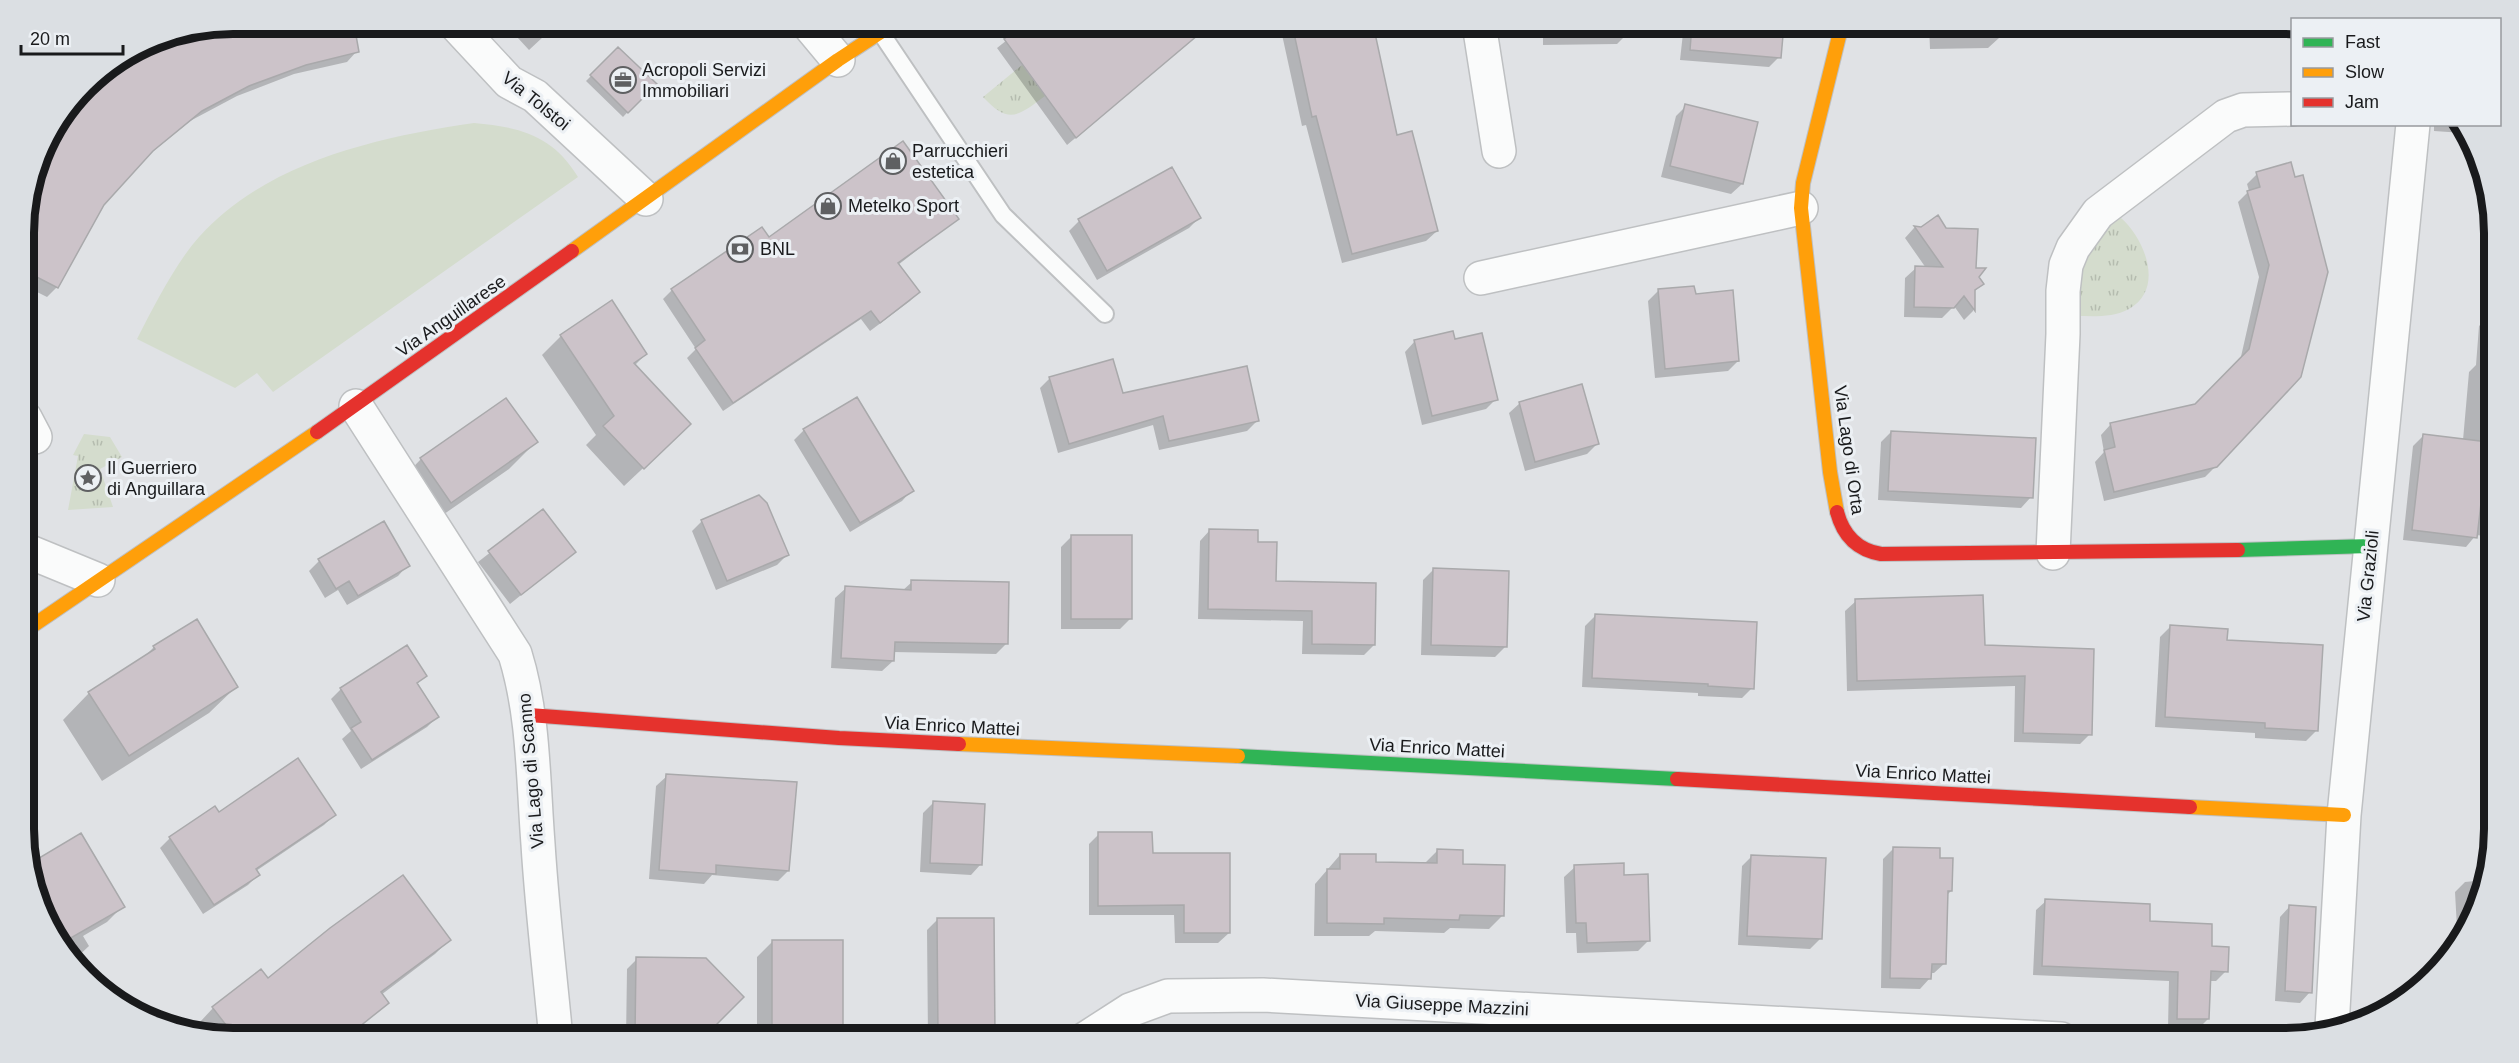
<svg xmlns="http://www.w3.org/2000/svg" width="2519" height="1063" font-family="Arial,sans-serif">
  <defs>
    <pattern id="grass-tufts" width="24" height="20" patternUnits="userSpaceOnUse" patternTransform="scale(1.5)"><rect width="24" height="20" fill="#d4dccd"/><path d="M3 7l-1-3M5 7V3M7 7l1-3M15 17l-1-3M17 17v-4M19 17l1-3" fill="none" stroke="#b5bcaf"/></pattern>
  </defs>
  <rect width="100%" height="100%" fill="#e0e2e5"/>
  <path fill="url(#grass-tufts)" d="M1022 65 1045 96C1018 116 1009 125 983 97Z
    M2121 218C2145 239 2165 289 2129 309 2113 318 2093 316 2075 316V269L2105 227Z
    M84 434 110 437 122 457 100 469 113 507 68 510 78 456 73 455Z"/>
  <path fill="#d4dccd" d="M474 123C519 127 553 135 578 177L273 392 257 373 235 388 137 339C154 306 175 264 199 237 266 162 378 137 474 123Z"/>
  <path fill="#0003" d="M233 24H353L357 51 347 62 294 74 237 96 190 121 145 158 103 204 57 287 47 297 25 286 24 219 44 147 101 85 172 36Z
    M505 24H557L529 50Z
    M1027 24H1211L1067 145 997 48Z
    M1286 24H1371L1396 136 1437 231 1426 241 1342 263 1306 125 1302 126 1281 30Z
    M1543 24H1627V34L1617 44 1543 45Z
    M1684 24H1782L1779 57 1769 67 1680 60Z
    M1929 24H1998L1999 38 1988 48 1930 49Z
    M618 49 654 84 623 117 586 81Z
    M1686 106 1756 124 1742 184 1731 194 1661 177 1676 116Z
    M2434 124H2459L2463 133 2434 131Z
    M2257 174 2294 179 2302 177 2216 466 2205 477 2104 501 2095 462 2104 452 2101 435 2111 424 2195 406 2240 361 2259 277 2238 202 2249 191 2247 184Z
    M1199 218 1189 228 1097 280 1069 231 1079 221Z
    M957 219 898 265 918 292 910 301 870 331 861 319 723 411 687 358 696 349 663 299 672 290 769 239Z
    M1914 228H1921L1975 270 1982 284 1974 292 1973 311 1964 320 1954 306 1942 318 1904 317 1905 278 1916 268H1926L1905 238Z
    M1659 290 1694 296 1738 361 1728 371 1655 378 1648 301Z
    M612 302 646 354 634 366 671 442 624 486 586 445 596 435 542 355 561 336Z
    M2489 316H2494V537L2476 535 2466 547 2403 540 2413 446 2423 436 2463 440 2469 372 2476 365 2479 326Z
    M1415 341H1454L1496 399 1486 409 1422 425 1405 352Z
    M1050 378 1121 394 1257 421 1247 431 1159 450 1153 425 1058 453 1040 388Z
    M1520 403 1597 444 1587 454 1525 471 1509 413Z
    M804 430 912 490 902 501 850 532 794 440Z
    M1891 432 2031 497 2021 508 1878 500 1881 442Z
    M536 442 509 469 424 528 395 486 421 459Z
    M543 511 574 552 510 604 478 562Z
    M702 521 787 555 777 565 716 590 692 531Z
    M1210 530 1256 543 1275 583 1374 645 1364 655 1302 654 1303 621 1198 619 1200 541Z
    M1071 537 1131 618 1120 629H1061V547Z
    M319 561 408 565 398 576 347 605 338 590 325 598 309 571Z
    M1433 570 1506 646 1495 657 1421 655 1423 580Z
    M912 582 1007 643 996 654 893 652V661L882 671 831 668 835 598 846 588 902 591Z
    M1856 601 1983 646 2093 650 2090 734 2080 744 2014 742 2015 686 1847 691 1845 611Z
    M1595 616 1752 688 1742 698 1698 696V693L1582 687 1585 626Z
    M2170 627 2226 642 2316 731 2306 741 2255 738V733L2155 727 2160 637Z
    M154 647 236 687 209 713 102 781 63 720 89 693 141 660Z
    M425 676 416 685 437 717 427 727 361 769 342 739 351 731 331 699 341 689Z
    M667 776 788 871 778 881 712 875 704 884 649 879 656 786Z
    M933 803 981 864 971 875 920 872 923 813Z
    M218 814 334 815 324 825 256 871 258 875 248 885 203 914 160 848 170 838Z
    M1099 834 1151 855 1229 933 1218 943H1175L1174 915H1089V844Z
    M81 835 123 906 107 922 83 936 89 946 73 961 67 957 29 866Z
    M1893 849 1938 859 1951 891 1946 896 1945 963 1934 973H1930V978L1920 989 1881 988 1883 859Z
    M1437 851 1461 865 1502 916 1489 929 1450 928 1444 933 1375 931 1369 936H1314L1315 884 1340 855 1374 863 1423 865Z
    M1752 856 1820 939 1810 949 1738 945 1742 866Z
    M1575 867 1622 877 1648 941 1638 951 1577 953 1576 933H1566L1564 877Z
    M2485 880 2479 909 2458 946 2455 892 2465 882Z
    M2046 901 2148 923 2210 947 2226 971 2216 981H2209L2208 1019 2198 1029 2168 1028 2169 981 2033 975 2036 910Z
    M2290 906 2310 992 2300 1003 2275 1001 2280 917Z
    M937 920 993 1034 989 1039H928L927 930Z
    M449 940 435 954 381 995 387 1003 345 1039H233L209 1034 200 1022 213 1008 268 980Z
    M772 942 842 1039H757V957Z
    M637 959 742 997 700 1039H626L627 969Z"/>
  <path fill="#ccc3c9" stroke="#a9a9ab" stroke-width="1.5" d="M233 24H354L359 52 306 65 249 86 202 111 153 151 104 205 58 288 25 271 24 219 43 150 50 140 100 84 169 37Z
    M1024 24H1211L1076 138 1004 39Z
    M1292 24H1373L1397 135 1412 131 1438 231 1352 254 1316 116 1312 117Z
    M1692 24H1784L1781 58 1690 50Z
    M618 47 657 84 628 113 590 75Z
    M1685 104 1758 122 1743 184 1670 166Z
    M903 141 959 219 898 263 920 292 880 323 871 311 733 403 695 348 705 340 671 289 762 227 769 237Z
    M2291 162 2295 177 2303 175 2328 272 2301 377 2217 467 2114 492 2104 450 2115 447 2110 423 2195 404 2249 349 2269 265 2247 191 2260 187 2256 172Z
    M1172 167 1201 218 1107 271 1078 219Z
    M1938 215 1946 228 1978 229 1976 268H1986L1979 277 1984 284 1975 290V311L1964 296 1954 308 1914 307 1915 266 1943 267 1914 226 1921 227Z
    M1694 286 1696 294 1733 290 1739 361 1665 369 1658 289Z
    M612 300 647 354 634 363 691 424 644 469 603 426 614 416 560 335Z
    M1453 331 1455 339 1482 333 1498 400 1432 416 1414 340Z
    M1113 359 1123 393 1247 366 1259 421 1169 441 1163 416 1069 444 1049 377Z
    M1582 384 1599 444 1535 462 1519 402Z
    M857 397 914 491 860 523 803 429Z
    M506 398 538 442 451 503 420 458Z
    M1891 431 2036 438 2033 498 1888 491Z
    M2423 434 2488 442 2477 538 2412 530Z
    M759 495 767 503 789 555 727 581 701 520Z
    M543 509 576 552 521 595 488 551Z
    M384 521 410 566 358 596 349 581 336 589 318 559Z
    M1209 529 1258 530V542H1277L1276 581 1376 583 1375 645 1312 644V611L1208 609Z
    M1071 535H1132V619H1071Z
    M1433 568 1509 571 1507 647 1431 645Z
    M911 580 1009 582 1008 644 895 642 894 661 841 658 845 586 911 590Z
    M1983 595 1985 645 2094 649 2092 735 2023 733 2025 676 1857 681 1855 599Z
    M1595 614 1757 622 1754 689 1708 686V684L1592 678Z
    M197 619 238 687 129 756 88 692 155 649 153 646Z
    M2170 625 2228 629 2227 640 2323 645 2318 731 2265 728V723L2165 717Z
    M407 645 427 676 417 683 439 717 372 760 351 728 361 722 340 688Z
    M298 758 336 815 256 869 260 875 214 905 169 837 215 806 219 812Z
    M666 774 797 782 789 871 716 865V874L659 870Z
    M933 801 985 804 982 865 930 863Z
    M1098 832H1152L1153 853H1230V933H1184V905L1098 906Z
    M81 833 125 907 62 943 29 864Z
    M1893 847 1940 848V858H1953L1952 891H1948L1946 964H1932L1931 979 1890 978Z
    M1437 849 1463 850V864L1505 865 1504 916 1460 915 1459 920 1384 918V924L1327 923V869H1340V854H1376V862L1437 863Z
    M1751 855 1826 858 1822 939 1747 936Z
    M1624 863V875L1648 874 1650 941 1587 943 1586 923H1576L1574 865Z
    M403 875 451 940 381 992 389 1003 344 1039H237L212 1007 261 969 268 978 330 928Z
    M2045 899 2150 904V921L2212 924V946L2229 947 2228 972 2211 971 2209 1019H2177L2178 972 2042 966Z
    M2289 905 2316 907 2312 993 2285 991Z
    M937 918H994L995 1035H938Z
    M772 940H843V1039H772Z
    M636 957 706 958 744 997 704 1037 635 1036Z"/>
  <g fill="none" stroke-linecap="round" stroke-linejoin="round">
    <defs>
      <path id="lane" d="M881 33 1003 215 1105 314"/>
      <path id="street" d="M455 24 509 82 535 96 646 199
        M808 24 838 60
        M1479 24 1499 151
        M1481 278 1801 208
        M356 406 515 654C534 715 533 780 538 844 542 909 550 974 556 1039
        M25 418 35 437
        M25 550 98 580
        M2053 553 2063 334V291L2066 265 2073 248 2098 213 2226 116 2243 110 2292 109
        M2332 1027 2344 815 2413 124
        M1085 1039 1130 1010 1168 996 1263 995 2061 1039"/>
      <path id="fast" d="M2238 550 2370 546
        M1238 756 1677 779"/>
      <path id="slow" d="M572 251 838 60 893 24
        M1837 512 1830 472 1801 208 1803 183 1842 24
        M25 631 317 432
        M959 744 1238 756
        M2190 807 2344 815"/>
      <path id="jam" d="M317 432 572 251
        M1837 512C1843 535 1857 550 1881 554L2238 550
        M529 715 839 738 959 744
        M1677 779 2190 807"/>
    </defs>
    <use href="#lane" stroke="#bec0c2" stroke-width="20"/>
    <use href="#street" stroke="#bec0c2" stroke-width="36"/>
    <use href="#fast" stroke="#bec0c2" stroke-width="16"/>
    <use href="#slow" stroke="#bec0c2" stroke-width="16"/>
    <use href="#jam" stroke="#bec0c2" stroke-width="16"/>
    <use href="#lane" stroke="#fafbfb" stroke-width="16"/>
    <use href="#street" stroke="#fafbfb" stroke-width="33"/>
    <use href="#fast" stroke="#30b455" stroke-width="14"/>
    <use href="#slow" stroke="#ff9f0a" stroke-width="14"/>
    <use href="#jam" stroke="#e5322d" stroke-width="14"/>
  </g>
  <defs>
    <symbol id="office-ring" viewBox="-11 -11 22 22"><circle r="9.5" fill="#ecf0f4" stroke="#5f6062" stroke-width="1.5"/><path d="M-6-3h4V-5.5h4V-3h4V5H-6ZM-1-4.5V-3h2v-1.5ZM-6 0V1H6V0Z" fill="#5f6062"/></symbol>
    <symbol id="shop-ring" viewBox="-11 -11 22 22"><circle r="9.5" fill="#ecf0f4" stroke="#5f6062" stroke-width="1.5"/><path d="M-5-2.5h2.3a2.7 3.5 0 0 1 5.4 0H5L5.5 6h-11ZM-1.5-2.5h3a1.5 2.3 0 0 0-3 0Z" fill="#5f6062"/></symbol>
    <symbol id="bank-ring" viewBox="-11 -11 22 22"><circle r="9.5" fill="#ecf0f4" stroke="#5f6062" stroke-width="1.5"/><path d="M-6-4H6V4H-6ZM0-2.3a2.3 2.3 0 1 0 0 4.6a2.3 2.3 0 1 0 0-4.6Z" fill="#5f6062"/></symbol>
    <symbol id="sight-ring" viewBox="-11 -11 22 22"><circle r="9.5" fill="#ecf0f4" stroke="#5f6062" stroke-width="1.5"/><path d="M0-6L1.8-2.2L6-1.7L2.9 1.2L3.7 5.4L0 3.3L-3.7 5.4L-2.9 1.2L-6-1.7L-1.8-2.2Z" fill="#5f6062"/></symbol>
  </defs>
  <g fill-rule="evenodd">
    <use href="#office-ring" x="608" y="65" width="30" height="30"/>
    <use href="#shop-ring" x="878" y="146" width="30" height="30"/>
    <use href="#shop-ring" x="813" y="191" width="30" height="30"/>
    <use href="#bank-ring" x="725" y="234" width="30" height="30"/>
    <use href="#sight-ring" x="73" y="463" width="30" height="30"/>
  </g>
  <g text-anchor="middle" stroke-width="6" stroke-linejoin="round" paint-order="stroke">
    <g font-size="18" fill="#191a1c" stroke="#ecf0f4" text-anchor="start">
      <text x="642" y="76">Acropoli Servizi<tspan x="642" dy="21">Immobiliari</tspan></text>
      <text x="912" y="157">Parrucchieri<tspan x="912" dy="21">estetica</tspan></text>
      <text x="848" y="212">Metelko Sport</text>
      <text x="760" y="255">BNL</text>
      <text x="107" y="474">Il Guerriero<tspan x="107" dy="21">di Anguillara</tspan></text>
    </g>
    <g font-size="18" fill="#191a1c" stroke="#ecf0f4">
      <text transform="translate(536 101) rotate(39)" y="6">Via Tolstoi</text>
      <text transform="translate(451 316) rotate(-35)" y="6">Via Anguillarese</text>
      <text transform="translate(1849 450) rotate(82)" y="6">Via Lago di Orta</text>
      <text transform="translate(2368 576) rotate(-84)" y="6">Via Grazioli</text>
      <text transform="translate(952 726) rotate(3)" y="6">Via Enrico Mattei</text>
      <text transform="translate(1437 748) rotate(3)" y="6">Via Enrico Mattei</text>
      <text transform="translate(531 771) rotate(-95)" y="6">Via Lago di Scanno</text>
      <text transform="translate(1923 774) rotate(3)" y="6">Via Enrico Mattei</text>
      <text transform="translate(1442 1005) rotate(3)" y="6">Via Giuseppe Mazzini</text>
    </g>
  </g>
  <path d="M0 0H2519V1063H0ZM233 34H2285A199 199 0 0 1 2484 233V829A199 199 0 0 1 2285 1028H233A199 199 0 0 1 34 829V233A199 199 0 0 1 233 34Z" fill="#dbdfe3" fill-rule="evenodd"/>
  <path fill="none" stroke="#191a1c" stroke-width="8" d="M233 34H2285A199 199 0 0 1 2484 233V829A199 199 0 0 1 2285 1028H233A199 199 0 0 1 34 829V233A199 199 0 0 1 233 34Z"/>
  <rect x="2291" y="18" width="210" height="108" fill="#ecf0f4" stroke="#989a9e" stroke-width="1.5"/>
  <rect x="2303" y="38" width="30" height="9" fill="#30b455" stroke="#989a9e" stroke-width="1.5"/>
  <text x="2345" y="48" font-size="18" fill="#191a1c">Fast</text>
  <rect x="2303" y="68" width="30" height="9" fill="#ff9f0a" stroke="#989a9e" stroke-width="1.5"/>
  <text x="2345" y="78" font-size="18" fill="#191a1c">Slow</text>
  <rect x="2303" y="98" width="30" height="9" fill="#e5322d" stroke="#989a9e" stroke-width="1.5"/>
  <text x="2345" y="108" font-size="18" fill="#191a1c">Jam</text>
  <path d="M21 45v9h102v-9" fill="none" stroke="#191a1c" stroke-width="3"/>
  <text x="30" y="45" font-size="18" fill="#191a1c" stroke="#ecf0f4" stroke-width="4.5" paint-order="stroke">20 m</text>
</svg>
